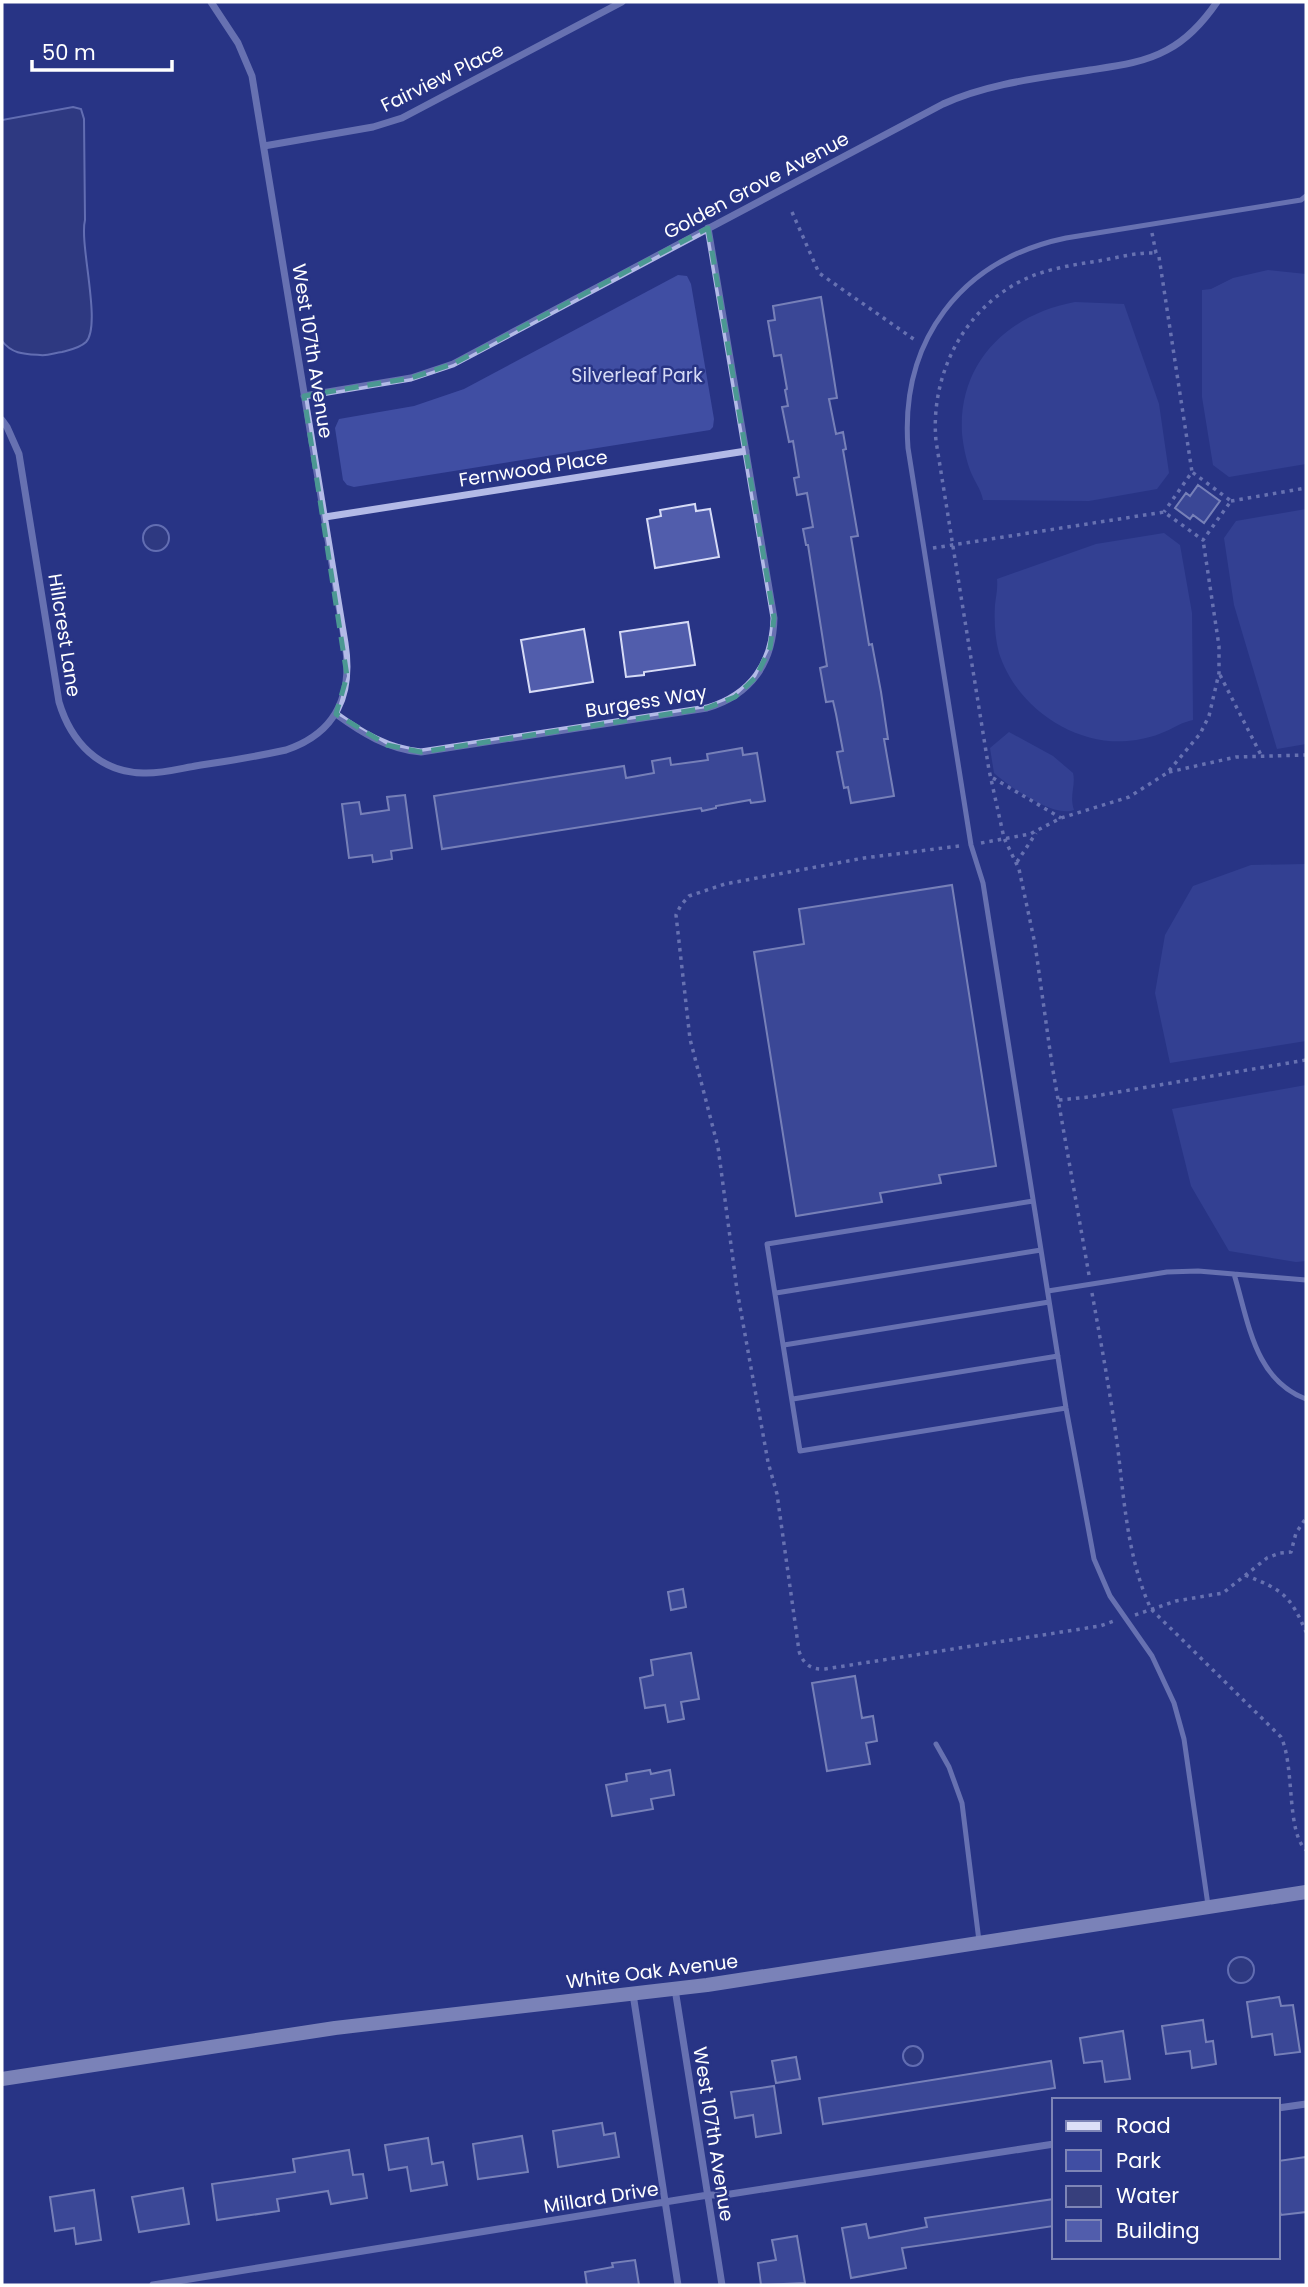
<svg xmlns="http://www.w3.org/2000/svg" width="1308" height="2287" font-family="Poppins,sans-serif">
  <rect width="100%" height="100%" fill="#283485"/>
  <path fill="#404ea3" d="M1268 270 1306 274V464L1229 477 1213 465 1202 397V290L1211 289 1233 278Z
    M678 275 687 276 691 284 714 419 713 427 710 430 354 487 347 485 343 480 335 428 339 419 414 406 464 389Z
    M1075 302 1124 304 1159 404 1169 473 1157 489 1089 501 983 500C981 489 974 481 970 470 966 459 963 445 962 433 958 362 1009 314 1075 302Z
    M1306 509V744L1277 749 1234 605 1224 538 1236 521Z
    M1164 533 1180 545 1192 613 1193 720C1182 722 1174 728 1164 732 1153 737 1139 740 1127 741 1072 745 1016 706 999 653 995 638 994 621 995 605 996 596 998 588 997 579L1096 544Z
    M1009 732 1053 756 1073 773C1076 785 1069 796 1074 810 1053 818 1010 787 994 773L990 748Z
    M1306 864V1041L1170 1063 1155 993 1165 935 1193 886 1251 865Z
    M1306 1085V1261L1296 1262 1229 1251 1191 1186 1172 1109Z"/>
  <path fill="#373f7c" stroke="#a8b2e8" stroke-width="2" d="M73 107 81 109 84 119 85 220C79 244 102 325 86 342 80 348 70 350 62 352 54 353 48 356 40 355 24 354 12 354 2 341V120Z
    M143 538a13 13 0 1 1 26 0a13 13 0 1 1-26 0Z
    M1228 1970a13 13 0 1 1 26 0a13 13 0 1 1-26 0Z
    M903 2056a10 10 0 1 1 20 0a10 10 0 1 1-20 0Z"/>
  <path fill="#515dac" stroke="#d6dbf6" stroke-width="2" d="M821 297 837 398 829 399 836 434 843 432 846 449 843 450 858 536 851 537 869 645 872 644 881 692 888 739H884L894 796 851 803 848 787 844 788 837 752 843 751 836 714 833 701 826 702 820 668 827 666 808 545H806L803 529 813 527 807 493 797 495 794 478 799 477 793 441 789 442 782 407 788 406 785 390 787 389 781 355 774 356 768 321 775 320 773 306Z
    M1198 485 1220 501 1204 523 1193 515 1190 519 1175 508 1186 493 1190 496Z
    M695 504 696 511 710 509 719 557 655 568 647 519 661 516 660 510Z
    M688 622 695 665 644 672V675L626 677 620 632Z
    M584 629 593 682 530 692 521 640Z
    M742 748 743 755 757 753 765 801 751 803 750 800 716 806V808L702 811 701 808 442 849 434 796 624 766 626 778 654 773 652 761 670 758 671 765 708 760 707 754Z
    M405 795 412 848 391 851 392 859 373 862 372 855 349 858 342 804 359 802 361 814 389 810 387 797Z
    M952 885 996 1166 939 1175 941 1183 880 1193 882 1202 796 1216 754 952 804 944 799 909Z
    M683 1589 686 1607 671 1610 668 1592Z
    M691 1653 699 1699 681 1702 684 1719 668 1722 665 1705 645 1708 640 1678 653 1675 651 1660Z
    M855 1676 862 1718 873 1716 877 1741 866 1743 870 1764 827 1771 812 1683Z
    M650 1770 651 1774 670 1770 674 1795 651 1799 653 1809 612 1816 606 1785 627 1781 626 1774Z
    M1279 1997 1281 2006 1293 2005 1300 2052 1275 2055 1272 2034 1252 2037 1247 2002Z
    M1203 2020 1206 2042 1213 2041 1216 2064 1192 2068 1190 2051 1166 2054 1162 2026Z
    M1123 2031 1130 2079 1105 2082 1102 2061 1084 2063 1080 2038Z
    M796 2057 800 2079 776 2083 772 2061Z
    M1051 2061 1055 2088 823 2124 819 2098Z
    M774 2086 781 2133 756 2137 753 2115 735 2118 731 2092Z
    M602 2123 604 2135 615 2133 619 2157 558 2167 553 2131Z
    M522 2136 528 2172 478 2179 473 2144Z
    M428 2138 432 2164 443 2162 447 2185 411 2191 407 2167 389 2170 385 2145Z
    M349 2150 353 2175 363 2174 367 2198 331 2204 328 2191 277 2199 279 2211 217 2220 212 2184 295 2172 293 2159Z
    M1306 2157V2212L1281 2215 1278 2206V2161Z
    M183 2188 189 2224 139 2232 132 2197Z
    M94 2190 101 2240 76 2244 74 2228 55 2231 50 2197Z
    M1054 2199V2226L902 2248 906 2268 851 2278 842 2228 866 2224 869 2238 927 2227 925 2218Z
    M797 2236 805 2283 761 2285 758 2263 776 2260 772 2240Z
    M635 2260 639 2285H587L585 2272 613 2267 612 2263Z"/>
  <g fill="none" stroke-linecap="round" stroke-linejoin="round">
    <path stroke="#b3bae7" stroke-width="3.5" stroke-dasharray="3.5 5" stroke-linecap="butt" d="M792 212 819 273 915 340
      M1152 233 1156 253 1159 257 1192 472
      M1231 501 1306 488
      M933 548 1164 512 1203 540 1231 501 1192 472 1164 512
      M1220 675 1261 755
      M1169 772 1236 757 1306 755
      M993 778 1061 818
      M981 843 1030 834 1061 818 1129 797 1167 773 1200 734 1209 716 1219 673V646L1203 540
      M959 846 864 858 725 884 689 896 681 905 676 915 690 1039 718 1147 737 1290 768 1462 777 1494 799 1651C803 1664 811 1670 825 1669L1100 1626 1114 1621
      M1017 862 1036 833
      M1059 1100 1089 1097 1306 1060
      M1089 1275 1052 1065 1035 944 1019 869 1004 838 989 770 936 441C930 377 962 311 1021 281 1045 269 1072 265 1098 261 1116 258 1137 252 1156 253
      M1092 1293C1101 1343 1110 1392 1117 1442 1124 1497 1127 1558 1151 1609L1281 1737C1295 1766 1286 1832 1306 1850
      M1245 1575C1283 1590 1290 1595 1306 1632
      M1135 1615 1176 1601 1223 1593 1267 1558 1280 1553 1291 1552 1296 1533 1306 1518"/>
    <path stroke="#b3bae7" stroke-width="5" d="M1033 1201 767 1244 800 1451 1066 1408
      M1234 1274C1249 1323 1254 1379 1306 1399
      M1048 1291 1167 1272 1198 1271 1306 1280
      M776 1293 1041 1250
      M784 1345 1049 1302
      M793 1399 1058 1356
      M936 1744 949 1767 962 1803 979 1941
      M1208 1905 1184 1739 1174 1703 1152 1656 1110 1596 1094 1559 1066 1408 983 883 971 845 908 448C900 341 960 260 1066 238L1301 200 1306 196"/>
    <path stroke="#b3bae7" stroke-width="7" d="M264 146 373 127 402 118 622 2
      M304 396 411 378 453 364 943 104C989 83 1040 78 1090 70 1117 66 1143 63 1167 50 1188 39 1204 21 1217 2
      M2 420 7 427 19 454 59 702C71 742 99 772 143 773 162 774 182 768 201 765 230 761 258 756 286 750 337 733 353 694 345 643L252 76 238 43 211 2
      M325 517 746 451
      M336 714C362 733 388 749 421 752L707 708C751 695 773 663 774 618L708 228
      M675 1989 722 2285
      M633 1994 678 2285
      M1278 2108 1306 2104
      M153 2285 708 2195H724L1054 2144"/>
    <path stroke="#dde0f7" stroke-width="14" d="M2 2079 335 2028 707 1985 1306 1892"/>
  </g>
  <path d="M0 0H1308V2287H0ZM708 228 774 618 770 648 756 677 735 697 707 708 421 752 387 745 336 714 347 676 304 396 411 378 453 364Z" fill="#283485" fill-opacity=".55" fill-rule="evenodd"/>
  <path fill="none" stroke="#4b9892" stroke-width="5" stroke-dasharray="14 9" stroke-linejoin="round" d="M708 228 774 618 770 648 756 677 735 697 707 708 421 752 387 745 336 714 347 676 304 396 411 378 453 364Z"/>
  <g text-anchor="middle" stroke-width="5" stroke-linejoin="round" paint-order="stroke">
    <g font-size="19" fill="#fff" stroke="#283485">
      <text transform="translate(442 77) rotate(-26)" y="7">Fairview Place</text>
      <text transform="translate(756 185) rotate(-28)" y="7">Golden Grove Avenue</text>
      <text transform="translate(313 351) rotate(81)" y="7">West 107th Avenue</text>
      <text transform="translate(533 468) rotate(-9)" y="7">Fernwood Place</text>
      <text transform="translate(65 635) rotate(81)" y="7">Hillcrest Lane</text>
      <text transform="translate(646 701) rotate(-9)" y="7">Burgess Way</text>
      <text transform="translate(652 1971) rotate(-7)" y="7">White Oak Avenue</text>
      <text transform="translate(714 2134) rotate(81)" y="7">West 107th Avenue</text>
      <text transform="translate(601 2197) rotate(-9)" y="7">Millard Drive</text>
    </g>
    <g font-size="19" fill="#d6dbf6" stroke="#283485">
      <text x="637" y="382">Silverleaf Park</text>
    </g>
  </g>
  <rect width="1308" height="2287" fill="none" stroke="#ffffff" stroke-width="7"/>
  <rect x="1052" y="2098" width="228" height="161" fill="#283485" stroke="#7e85b6" stroke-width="2"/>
  <rect x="1066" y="2121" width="35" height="10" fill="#dde0f7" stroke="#7e85b6" stroke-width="2"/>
  <text x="1116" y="2133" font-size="21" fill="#ffffff">Road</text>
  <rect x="1066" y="2150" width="35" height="21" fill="#404ea3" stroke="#7e85b6" stroke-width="2"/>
  <text x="1116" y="2168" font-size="21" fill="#ffffff">Park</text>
  <rect x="1066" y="2186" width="35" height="21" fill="#373f7c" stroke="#7e85b6" stroke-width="2"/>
  <text x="1116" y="2203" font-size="21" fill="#ffffff">Water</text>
  <rect x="1066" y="2220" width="35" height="21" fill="#515dac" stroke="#7e85b6" stroke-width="2"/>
  <text x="1116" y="2238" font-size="21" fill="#ffffff">Building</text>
  <path d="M32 60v10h140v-10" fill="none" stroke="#ffffff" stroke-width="3.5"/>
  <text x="42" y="60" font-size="21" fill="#ffffff" stroke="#283485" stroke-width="5" paint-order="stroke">50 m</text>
</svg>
